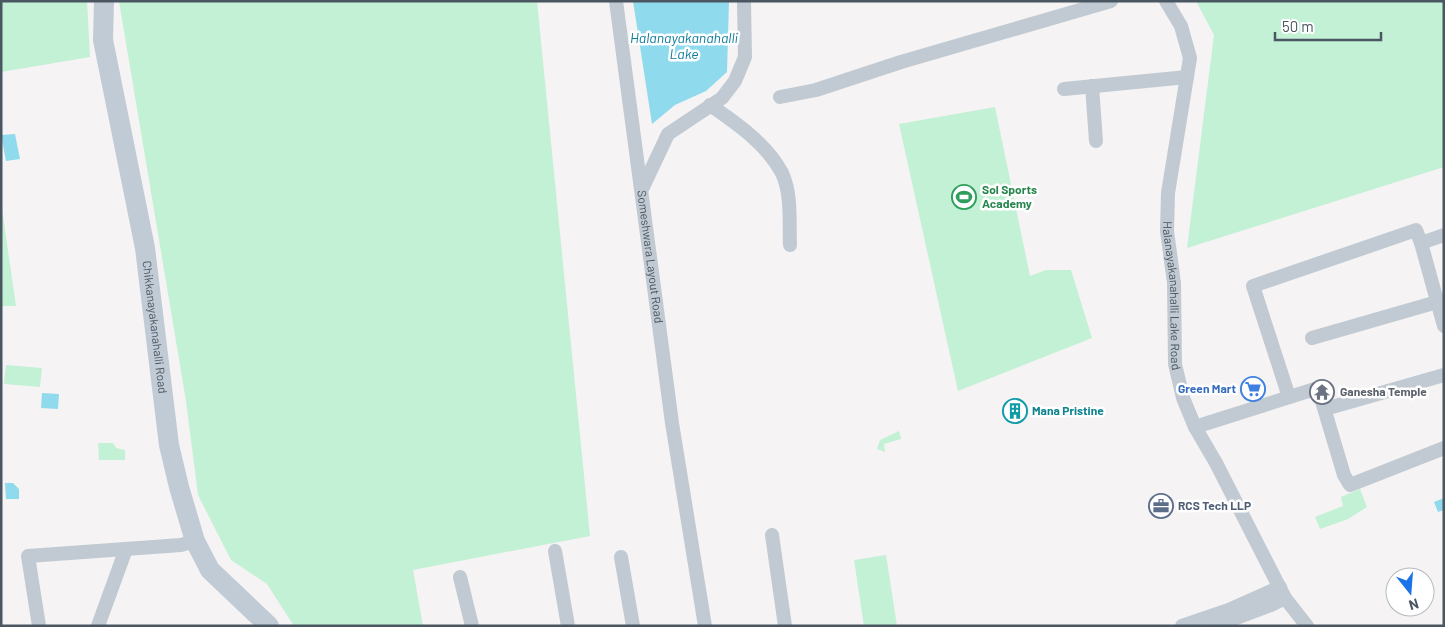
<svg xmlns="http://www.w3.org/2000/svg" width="1445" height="627" font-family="Barlow,sans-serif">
  <rect width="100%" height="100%" fill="#f5f3f3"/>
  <path fill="#c3f1d5" d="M1 1H87L90 57 1 72Z
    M119 1H537L590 536 413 570 423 626H294L267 584 231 560 198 495 186 401Z
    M1196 1H1444V167L1187 248 1214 35Z
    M995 107 1030 276 1046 270H1071L1092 338 958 391 899 124Z
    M1 202 16 306H1Z
    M6 365 42 368 40 387 4 384Z
    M899 431 901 439 884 444 885 452 877 449 880 440Z
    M98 443H113L116 448 125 450V460H99Z
    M1360 489 1367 507 1348 519 1320 529 1315 517 1343 506 1341 497Z
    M886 555 897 626H864L854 560Z"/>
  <path fill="#90daee" d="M633 1H729L727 72 706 91 675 105 652 124Z
    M15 134 20 159 6 161 1 135Z
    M42 393 59 394 58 409 41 408Z
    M5 483H13L19 489V499H6Z
    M1444 498V510L1438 512 1434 502Z"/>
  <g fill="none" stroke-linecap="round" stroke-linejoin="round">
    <g stroke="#c1cad2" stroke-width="14">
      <path id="s1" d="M616 1 672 423 705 626"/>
      <path id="s2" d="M1166 1 1181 26 1190 58 1168 193 1167 231 1174 283 1175 364 1183 398 1195 427 1216 463 1285 598 1307 626"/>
      <path d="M1092 86 1096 141"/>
      <path d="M1064 89 1187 77"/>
      <path d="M780 97 816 90 901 62 1111 1"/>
      <path d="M710 105C736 123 767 144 782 173 792 194 789 223 790 245"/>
      <path d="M643 187 668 134 722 98 735 81 745 57 744 1"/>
      <path d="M1421 243 1444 326"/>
      <path d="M1312 338 1444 300"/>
      <path d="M1289 397 1253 286 1416 230 1421 243 1444 235"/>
      <path d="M1325 409 1444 375"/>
      <path d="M1195 427 1318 388 1344 475 1350 485 1444 448"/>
      <path d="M772 535 785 626"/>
      <path d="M555 551 568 626"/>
      <path d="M621 557 633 626"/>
      <path d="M460 577 472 626"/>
      <path d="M39 626 28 556 181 545 195 541"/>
      <path d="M98 626 126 549"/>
      <path d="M1182 626 1229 610 1280 587"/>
      <path d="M1215 626 1271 605 1285 598"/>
    </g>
    <path stroke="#c1cbd6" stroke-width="20" id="s3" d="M104 1 103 40 145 248 169 445 179 487 195 541 210 570 269 626"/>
  </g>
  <defs>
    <symbol id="stadium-ring" viewBox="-11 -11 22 22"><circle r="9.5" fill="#fff" stroke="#2e9e5b" stroke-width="1.5"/><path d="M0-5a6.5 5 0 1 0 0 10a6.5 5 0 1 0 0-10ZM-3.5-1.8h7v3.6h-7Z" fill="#2e9e5b"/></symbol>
    <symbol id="supermarket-ring" viewBox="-11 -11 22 22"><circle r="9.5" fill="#fff" stroke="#3f7fe0" stroke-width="1.5"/><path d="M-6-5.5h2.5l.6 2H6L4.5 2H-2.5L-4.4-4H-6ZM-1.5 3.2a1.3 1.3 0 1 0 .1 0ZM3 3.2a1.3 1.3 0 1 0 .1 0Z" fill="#3f7fe0"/></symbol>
    <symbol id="temple-ring" viewBox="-11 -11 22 22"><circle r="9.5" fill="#fff" stroke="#6b7280" stroke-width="1.5"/><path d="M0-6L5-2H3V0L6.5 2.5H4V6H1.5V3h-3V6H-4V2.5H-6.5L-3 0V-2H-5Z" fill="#6b7280"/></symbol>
    <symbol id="building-ring" viewBox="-11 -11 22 22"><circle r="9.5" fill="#fff" stroke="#0f9aa8" stroke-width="1.5"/><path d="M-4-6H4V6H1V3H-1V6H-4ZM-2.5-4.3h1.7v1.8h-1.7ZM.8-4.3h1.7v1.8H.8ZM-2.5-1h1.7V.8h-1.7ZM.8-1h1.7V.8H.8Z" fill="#0f9aa8"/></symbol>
    <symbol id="office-ring" viewBox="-11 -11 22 22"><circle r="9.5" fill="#fff" stroke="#5c6f8a" stroke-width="1.5"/><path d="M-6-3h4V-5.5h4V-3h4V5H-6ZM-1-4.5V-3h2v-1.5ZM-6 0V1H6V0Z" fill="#5c6f8a"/></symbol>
  </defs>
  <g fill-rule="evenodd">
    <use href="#stadium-ring" x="950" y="183" width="28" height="28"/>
    <use href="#supermarket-ring" x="1239" y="375" width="28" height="28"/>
    <use href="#temple-ring" x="1308" y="378" width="28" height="28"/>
    <use href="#building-ring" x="1001" y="397" width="28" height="28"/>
    <use href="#office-ring" x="1147" y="492" width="28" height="28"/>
  </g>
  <g text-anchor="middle" stroke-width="5" stroke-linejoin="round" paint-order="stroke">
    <g font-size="12" font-weight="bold" fill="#27864d" stroke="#fff" text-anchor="start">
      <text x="982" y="194">Sol Sports<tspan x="982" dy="14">Academy</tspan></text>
    </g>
    <g font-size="12" fill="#4a5661" stroke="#fff">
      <text dy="4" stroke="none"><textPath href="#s1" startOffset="258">Someshwara Layout Road</textPath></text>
      <text dy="4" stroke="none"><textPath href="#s2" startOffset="302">Halanayakanahalli Lake Road</textPath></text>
      <text dy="4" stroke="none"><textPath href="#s3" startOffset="331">Chikkanayakanahalli Road</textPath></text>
    </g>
    <g font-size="12" font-weight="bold" fill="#366cbe" stroke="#fff" text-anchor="end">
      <text x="1236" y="393">Green Mart</text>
    </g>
    <g font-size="12" font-weight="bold" fill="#5b616d" stroke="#fff" text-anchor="start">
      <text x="1340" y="396">Ganesha Temple</text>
    </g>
    <g font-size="12" font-weight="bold" fill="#0d838f" stroke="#fff" text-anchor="start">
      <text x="1032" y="415">Mana Pristine</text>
    </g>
    <g font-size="12" font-weight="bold" fill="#4e5e75" stroke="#fff" text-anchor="start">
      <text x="1178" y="510">RCS Tech LLP</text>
    </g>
    <g font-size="14" font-style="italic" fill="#0c7c9b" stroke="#fff">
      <text x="684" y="43">Halanayakanahalli<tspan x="684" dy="16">Lake</tspan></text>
    </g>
  </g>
  <rect width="1445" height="627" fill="none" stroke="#4a5661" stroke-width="5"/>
  <g transform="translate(1410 592) rotate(163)"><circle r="24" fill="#ffffff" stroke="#b7bbc0"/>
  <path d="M0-4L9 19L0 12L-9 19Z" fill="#1a73e8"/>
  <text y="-8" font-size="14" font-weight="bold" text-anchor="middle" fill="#4a5661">N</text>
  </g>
  <path d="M1275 32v8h106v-8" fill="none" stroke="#4a5661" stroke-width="2.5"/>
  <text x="1282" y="32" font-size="15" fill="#4a5661" stroke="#ffffff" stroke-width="4" paint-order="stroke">50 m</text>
</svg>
